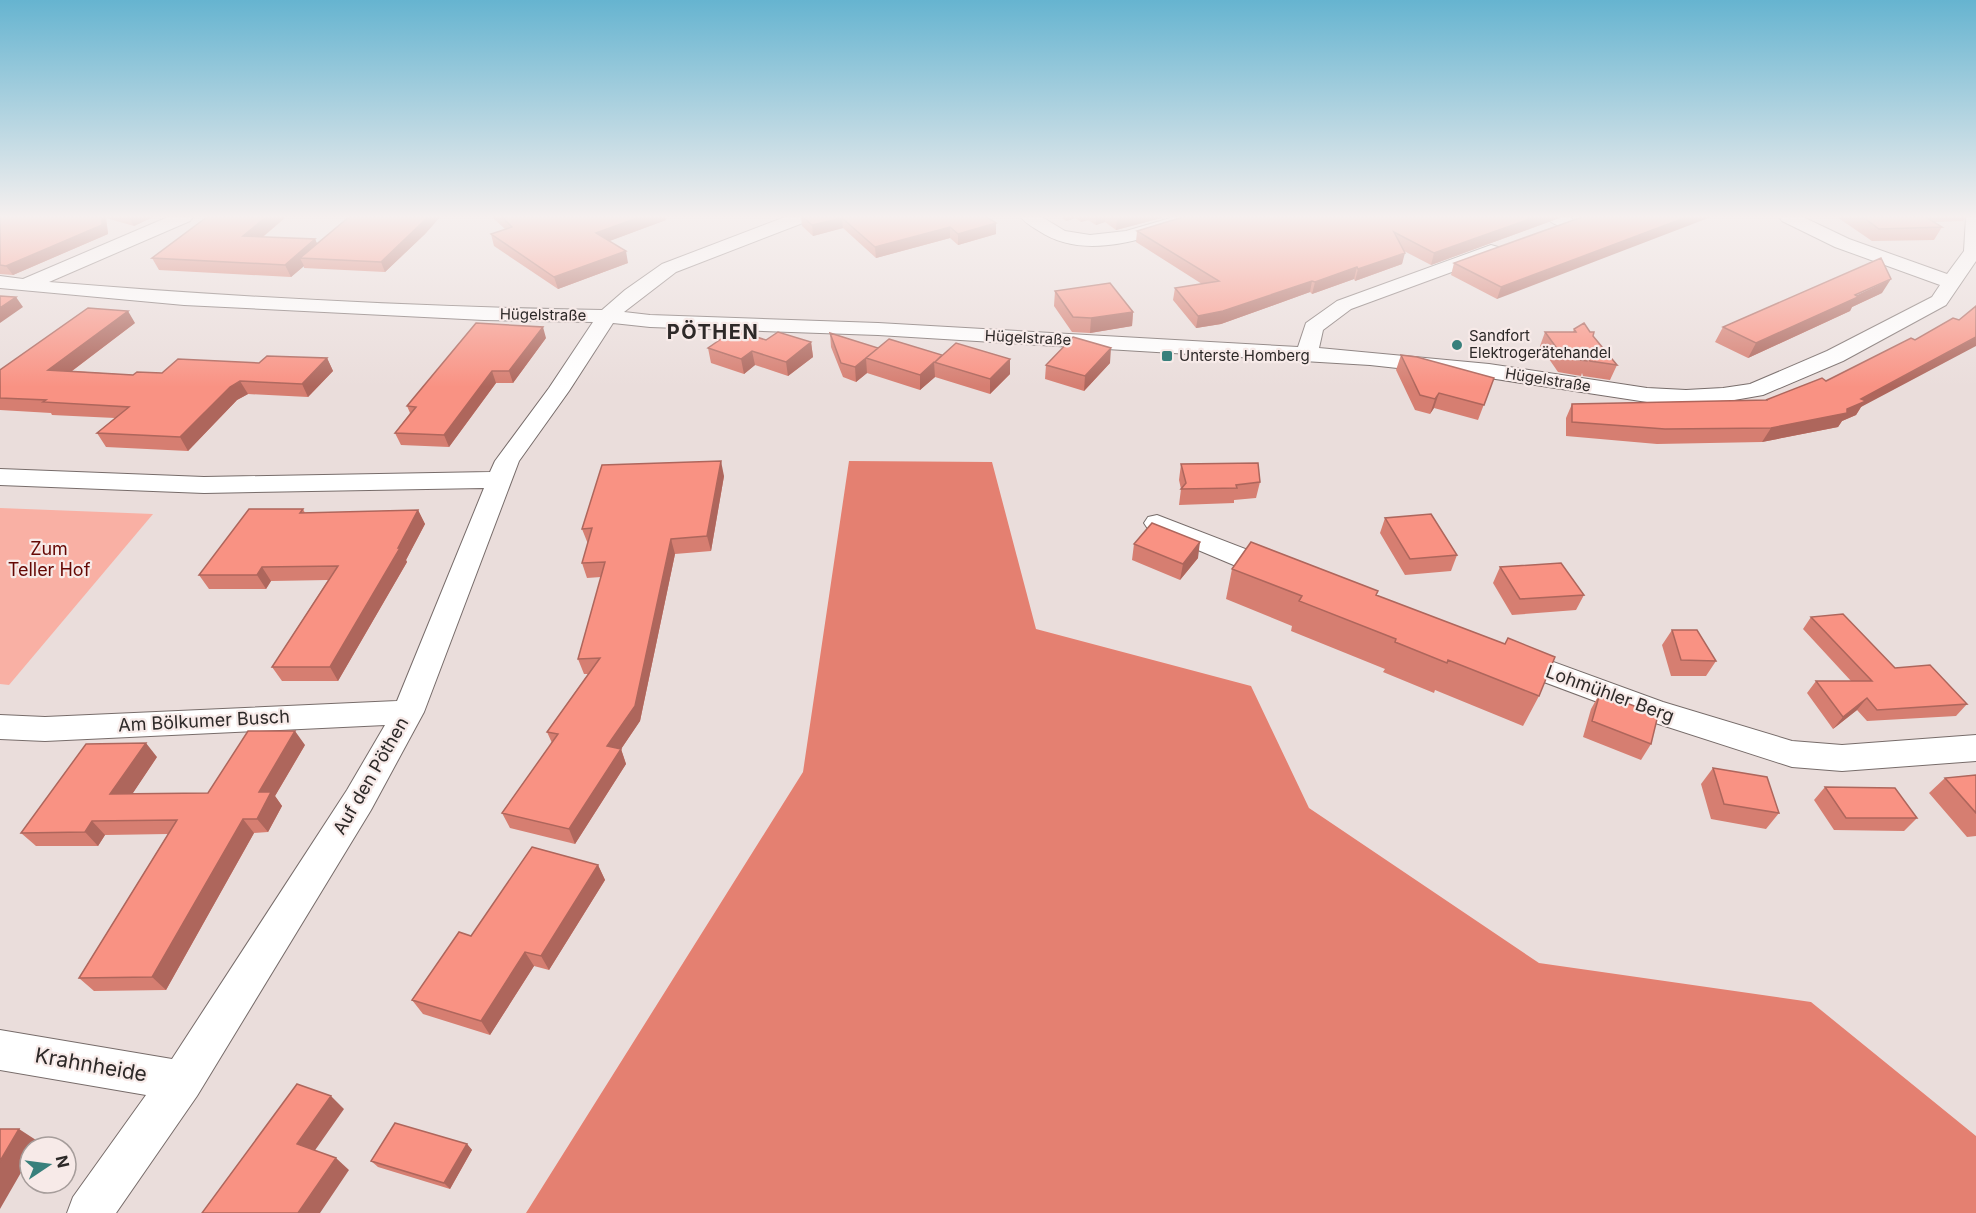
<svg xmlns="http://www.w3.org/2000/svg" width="1976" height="1213" font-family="Inter,sans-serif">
  <rect width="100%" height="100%" fill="#eadddb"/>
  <path fill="#f9b0a4" d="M0 508 153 514 9 685 0 684Z"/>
  <path fill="#e48071" d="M849 461 992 462 1036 629 1251 686 1309 808 1539 963 1811 1002 1976 1136V1213H526L803 772Z"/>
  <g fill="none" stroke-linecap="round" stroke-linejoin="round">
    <defs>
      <path id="minor" d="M168 217H193L190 221 49 282C233 297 417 307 602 310L625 290 662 264 785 217H811L808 221 676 272 624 312 650 315 878 323 1298 347 1306 323 1337 301 1491 245 1498 247 1500 251 1498 255 1351 309 1323 330 1319 348 1489 364 1647 388 1686 390 1723 388 1750 384 1827 351 1932 297 1940 285 1835 247 1782 221 1779 217H1803L1849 239 1947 274 1964 251 1966 217H1976V261L1946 305 1843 361 1763 395 1723 402 1686 404 1647 402 1489 378 1370 365 878 335 650 327 613 323 569 391 519 461 424 712 371 810 197 1096 116 1213H67L73 1197 146 1095 0 1070V1030L172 1059 347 790 385 725 45 741 0 739V715L45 717 397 701 484 488 204 493 0 485V469L204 477 490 472 495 461 549 388 593 322 484 320 184 305 0 288V276L23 279Z
        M1021 217H1042L1065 231 1090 235 1126 231 1174 217H1202L1199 221C1150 236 1087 263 1039 231 1033 227 1025 223 1021 217Z
        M1546 217H1570L1577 223 1574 227C1565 229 1552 225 1546 217Z
        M1157 515 1287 565 1291 572 1287 579 1277 581 1267 579 1148 529 1144 523 1148 517Z
        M1512 647 1663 702 1792 741 1842 745 1976 735V761L1842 771 1792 767 1643 719 1501 666 1497 658 1501 650Z"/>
    </defs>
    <use href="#minor" stroke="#776c6a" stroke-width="2"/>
    <use href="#minor" fill="#fff" fill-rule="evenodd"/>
  </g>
  <path fill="#d67e71" d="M0 217H153L134 226 106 218 108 234 13 275 0 274Z
    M286 217 263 237 315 239 317 244 349 217H440L425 234 385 272 304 268V266L291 277 159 270 152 258Z
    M492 217H665L666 220 609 241 628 263 558 289 494 246 491 234 505 229Z
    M801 217H987L996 223V234L958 245 950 238 876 258 843 228 813 236 802 226Z
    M1061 217H1165L1116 230 1105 222 1096 225 1088 220 1081 222 1075 218 1066 221Z
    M1562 217 1431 265 1404 251 1402 264 1355 281 1354 279 1312 294 1310 292 1221 324 1196 328 1173 300 1175 288 1202 284 1136 242 1137 231Z
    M1582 217 1497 299 1451 275 1454 263Z
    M1837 217H1966L1963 221 1934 222 1942 227 1934 240 1872 241Z
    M1055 291 1133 312 1132 326 1090 333 1072 332 1054 306Z
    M1882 293 1852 307 1850 311 1748 358 1715 342 1723 327Z
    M1959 320 1861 407 1856 415 1842 421 1838 427 1762 442 1657 444 1566 436V418L1572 404 1766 400 1826 381Z
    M135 323 72 371 133 375 162 373 259 363 327 358 333 371 308 397 248 394 237 400 188 451 106 447 97 433 115 418 52 415 51 413 0 410V370Z
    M1574 329 1593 336 1617 365 1610 380 1583 376 1582 373 1581 376 1558 372 1540 346 1545 332H1573Z
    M830 333 878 348 942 355 1010 359V374L990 394 935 377 920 390 867 373 856 382 843 377 831 347Z
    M546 338 513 383H496L449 447 401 445 395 433 410 413 407 406Z
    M766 340 811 342 813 357 788 376 755 365 744 374 711 363 708 348Z
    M1401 355 1494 378 1478 420 1434 408 1430 414 1415 410 1396 370Z
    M1110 363 1084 391 1045 379 1046 365Z
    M1181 464 1260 482 1256 498 1234 500V503L1179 505 1181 489 1179 480Z
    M724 476 711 551 675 554 640 721 621 749 626 764 575 844 510 828 502 813 552 743 547 732 588 674H584L578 659 601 577 587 578 582 563 588 544 582 529Z
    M303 509 305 513 418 510 425 524 406 560 407 562 338 681H282L272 667 328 580 271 581 266 589H209L199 575Z
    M1385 518 1457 555 1451 571 1405 575 1380 533Z
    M1134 544 1198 558 1180 580 1132 560Z
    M1500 567 1584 595 1576 610 1512 615 1493 583Z
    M1232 569 1377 595 1539 696 1523 726 1435 690 1434 693 1383 672 1385 669 1291 631 1292 626 1226 599Z
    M1811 617 1895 668 1967 704 1956 716 1867 721 1857 710 1833 729 1807 693 1816 681H1851L1803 629Z
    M1672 630 1716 661 1706 676H1671L1662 645Z
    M1600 693 1651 744 1641 760 1583 737 1591 709Z
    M305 745 275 796 282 806 268 832 254 833 166 990 94 991 79 978 168 834 105 835 98 846H36L21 833 157 757 132 794 208 793Z
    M1713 768 1779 813 1766 829 1711 819 1701 784Z
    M1976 775V836L1967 837 1929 793 1945 778Z
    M1825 787 1917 818 1904 831 1834 830 1814 800Z
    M598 865 605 880 549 970 534 966 490 1035 423 1014 412 1000 471 936Z
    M467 1144 472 1150 450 1189 378 1167 371 1161Z"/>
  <path fill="#ae665c" d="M102 217 106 218 108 234 13 275 6 266Z
    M129 217H153L134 226Z
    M266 217H286L249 248 243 236Z
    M428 217H440L425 234 385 272 381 262Z
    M640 217H665L666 220 599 245 596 233Z
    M1066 217H1075V218L1066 221Z
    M1081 217H1088V220L1081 222Z
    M1096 217H1105V222L1096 225Z
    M1122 217H1165L1116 230 1117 218Z
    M1535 217H1562L1431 265 1434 253Z
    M1687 217H1711L1497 299 1501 287Z
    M842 218 843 228 813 236 812 225Z
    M996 223V234L958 245V234Z
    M950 227V238L876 258 875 247Z
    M315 239 321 252 300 258 304 266 291 277 285 265Z
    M626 251 628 263 558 289 554 277Z
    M1405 253 1402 264 1355 281 1358 269Z
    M1357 267 1354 279 1312 294 1315 282Z
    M1891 279 1882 293 1852 307 1850 311 1748 358 1756 343Z
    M1312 281 1310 292 1221 324 1196 328 1198 316Z
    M16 297 23 307 0 323V308Z
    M128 311 135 323 56 383 48 370Z
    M1133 312 1132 326 1090 333 1091 318Z
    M543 327 546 338 513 383 509 371Z
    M1976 337V346L1861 407 1856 415 1842 421 1838 427 1762 442 1771 428 1847 409 1861 399Z
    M811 342 813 357 788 376 786 362Z
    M1111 348 1110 363 1084 391 1085 376Z
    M752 351 755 365 744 374 741 359Z
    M327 358 333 371 308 397 302 384Z
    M866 358 867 373 856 382 855 367Z
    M1010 359V374L990 394V379Z
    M934 362 935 377 920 390V375Z
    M492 371 496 383 449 447 444 435Z
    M240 381 248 394 237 400 188 451 180 437 230 387Z
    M1439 393 1434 408 1430 414 1435 399Z
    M721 461 724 476 711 551 707 536Z
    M418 510 425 524 406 560 407 562 338 681 330 667Z
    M671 539 675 554 640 721 613 761 607 746Z
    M1200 542 1198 558 1180 580 1183 564Z
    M262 567 271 581 266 589 257 575Z
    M1867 698 1857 710 1833 729 1843 717Z
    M295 731 305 745 275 796 282 806 268 832 257 819 259 792Z
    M146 743 157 757 123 808 110 794Z
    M621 749 626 764 575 844 569 829Z
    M243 819 254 833 166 990 152 977Z
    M92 821 105 835 98 846 85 832Z
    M598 865 605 880 549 970 541 956Z
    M525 952 534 966 490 1035 481 1021Z
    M331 1096 344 1109 311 1156 297 1144Z
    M19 1129 39 1142 36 1147H30V1157L0 1209V1161Z
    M467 1144 472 1150 450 1189 444 1183Z
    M336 1158 349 1170 320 1213H298Z"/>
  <path fill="#f99283" stroke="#ae665c" stroke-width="1.5" d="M0 217H102V225L6 266 0 265Z
    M207 217H266L243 236 315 239 285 265 152 258Z
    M349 217H428L381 262 300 258Z
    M502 217H640L596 233 626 251 554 277 491 234 512 227Z
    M803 217H987L996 223 958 234 950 227 875 247 842 218 812 225Z
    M1183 217H1535L1434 253 1394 232 1405 253 1358 269 1357 267 1315 282 1312 281 1223 311 1198 316 1175 288 1219 281 1137 231Z
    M1582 217H1687L1501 287 1454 263Z
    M1863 217H1926L1942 227 1879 229Z
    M1881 258 1891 279 1855 295 1858 297 1756 343 1723 327Z
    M1110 283 1133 312 1091 318 1073 317 1055 291Z
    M0 296 16 297 0 308Z
    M1976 306V337L1861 399 1866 401 1847 409V413L1771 428 1665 429 1572 422V404L1768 400H1766L1822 378 1826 381 1911 338 1915 340 1953 318 1959 320Z
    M88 308 128 311 48 370 133 375 137 372 162 373 178 359 259 363 267 356 327 358 302 384 240 381 230 387 180 437 97 433 129 407 43 402 46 400 0 398V370Z
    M476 323 543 327 509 371H492L444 435 395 433 416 407 407 406Z
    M1584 323 1590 332H1594L1593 336 1617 365 1590 361 1588 357 1587 361 1564 358 1545 332H1576L1574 329Z
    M734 330 766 340 778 332 811 342 786 362 752 351 741 359 708 348Z
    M830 333 878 348 855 367 841 363Z
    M1073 337 1111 348 1085 376 1046 365Z
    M889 339 942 355 935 362 956 343 1010 359 990 379 934 362 920 375 866 358Z
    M1401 355 1417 357 1494 378 1484 405 1439 393 1435 399 1420 395Z
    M721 461 707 536 671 539 635 706 607 746 621 749 569 829 502 813 558 734 547 732 600 658 578 659 605 562 582 563 592 528 582 529 602 465Z
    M1258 463 1260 482 1236 485 1237 488 1181 489 1186 483 1181 464Z
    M249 509H303L300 513 418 510 398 548H400L330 667H272L338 566 262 567 257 575H199Z
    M1431 514 1457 555 1410 559 1385 518Z
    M1152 523 1200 542 1183 564 1134 544Z
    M1251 542 1378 591 1376 595 1505 644 1508 638 1555 657 1539 696 1448 660 1447 663 1395 642 1396 639 1299 601 1302 596 1232 569Z
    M1561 563 1584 595 1520 599 1500 567Z
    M1843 614 1895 668 1930 665 1967 704 1877 710 1867 698 1843 717 1816 681H1872L1811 617Z
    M1672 630H1697L1716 661 1681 660Z
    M1600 693 1658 715 1651 744 1592 721Z
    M248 731H295L259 792H271L257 819H243L152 977 79 978 177 820 92 821 85 832 21 833 86 744 146 743 110 794 208 793Z
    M1713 768 1767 777 1779 813 1724 804Z
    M1976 775V813L1945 778Z
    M1825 787 1895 788 1917 818H1846Z
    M532 847 598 865 541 956 525 952 481 1021 412 1000 459 932 471 936Z
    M297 1084 331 1096 297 1144 336 1158 298 1213H202Z
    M395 1123 467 1144 444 1183 371 1161Z
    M0 1129H19L0 1161Z"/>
  <linearGradient id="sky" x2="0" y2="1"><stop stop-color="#66b4d0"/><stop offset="0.56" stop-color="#f6f0ef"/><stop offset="1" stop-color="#f6f0ef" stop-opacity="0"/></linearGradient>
  <rect width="1976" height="387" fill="url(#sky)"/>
  <g fill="#38807c" stroke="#f7eae8" stroke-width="2">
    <circle cx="1457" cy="345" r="6"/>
    <rect x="1161" y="350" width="12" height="12" rx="3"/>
  </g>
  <g text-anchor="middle" stroke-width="4.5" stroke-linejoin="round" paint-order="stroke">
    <g font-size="15" fill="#2d2928" stroke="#f7eae8">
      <text transform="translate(543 315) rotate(1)" y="5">Hügelstraße</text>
      <text transform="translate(1028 338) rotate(3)" y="5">Hügelstraße</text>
      <text transform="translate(1548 380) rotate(9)" y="5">Hügelstraße</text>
    </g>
    <g font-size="15" fill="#2d2928" stroke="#f7eae8" text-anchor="start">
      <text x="1469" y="341">Sandfort<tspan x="1469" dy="17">Elektrogerätehandel</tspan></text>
      <text x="1179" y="361">Unterste Homberg</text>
    </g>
    <g font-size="18" fill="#650804" stroke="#f7eae8">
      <text x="49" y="555">Zum<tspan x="49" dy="21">Teller Hof</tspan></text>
    </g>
    <g font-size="18" fill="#2d2928" stroke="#f7eae8">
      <text transform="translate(1610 694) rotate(20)" y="6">Lohmühler Berg</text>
      <text transform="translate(204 721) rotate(-3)" y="6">Am Bölkumer Busch</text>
      <text transform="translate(371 776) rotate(-60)" y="6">Auf den Pöthen</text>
    </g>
    <g font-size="20" font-weight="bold" letter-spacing="1.5" fill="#2d2928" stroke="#f7eae8">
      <text x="713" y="339">PÖTHEN</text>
    </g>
    <g font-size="21" fill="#2d2928" stroke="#f7eae8">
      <text transform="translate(91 1065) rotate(10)" y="7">Krahnheide</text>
    </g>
  </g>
  <g transform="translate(48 1165) rotate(77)"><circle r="28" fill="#f7eae8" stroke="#a69d9b" stroke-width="1.5"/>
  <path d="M0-4.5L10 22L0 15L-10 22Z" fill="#38807c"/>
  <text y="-9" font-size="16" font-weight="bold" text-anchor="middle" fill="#2d2928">N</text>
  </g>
</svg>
